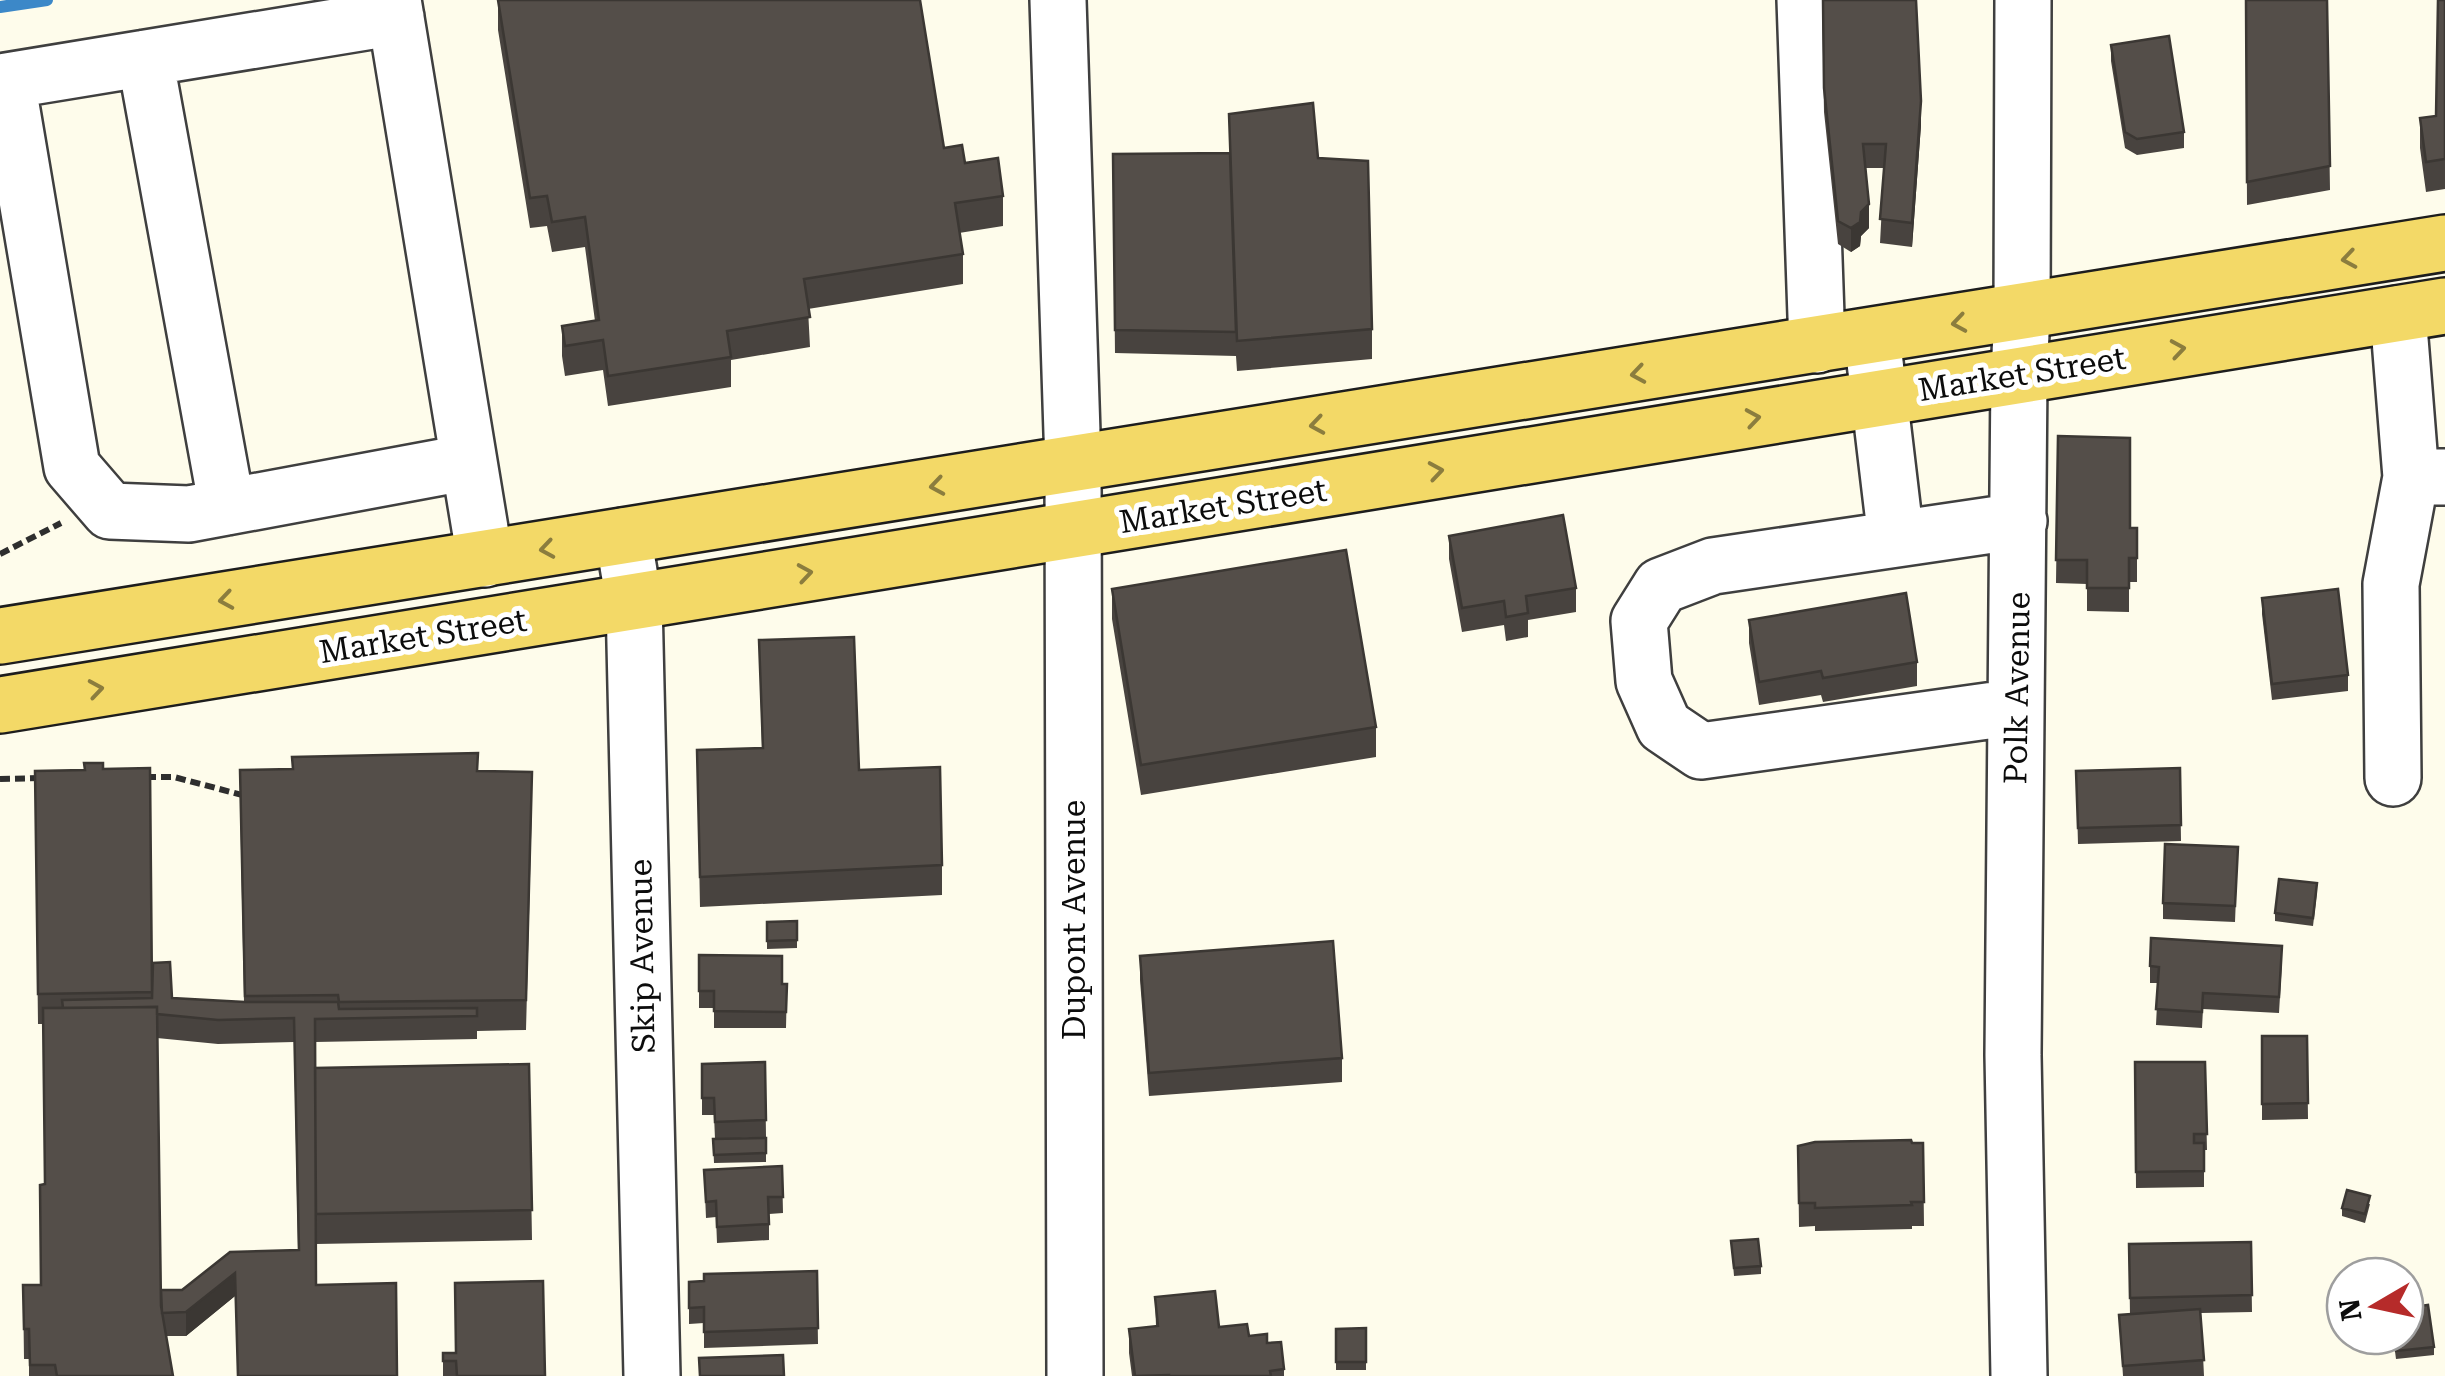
<svg xmlns="http://www.w3.org/2000/svg" width="2445" height="1376" font-family="'Roboto Serif',serif">
  <rect width="100%" height="100%" fill="#fefceb"/>
  <g fill="none" stroke-linecap="round" stroke-linejoin="round">
    <path stroke="#3c88c8" stroke-width="12" d="M0 7 47 0"/>
    <defs>
      <path id="minor" d="M393 0 485 559
        M1058 0 1073 464 1075 1376
        M1805 0 1817 345
        M145 58 227 507
        M7 81 72 467 110 511 189 514 469 462
        M0 82 396 17
        M2398 314 2411 477H2445
        M1872 337 1896 539
        M623 536 634 601 652 1376
        M2016 707 1701 751 1664 726 1644 681 1639 621 1661 586 1713 566 2019 521
        M2393 778 2391 584 2411 477
        M2019 1376 2013 1055 2019 375 2022 313 2023 0"/>
      <path id="major" d="M0 636 2445 243
        M0 705 2445 306"/>
    </defs>
    <use href="#minor" stroke="#3f3f3f" stroke-width="60"/>
    <use href="#major" stroke="#1d1d1d" stroke-width="60"/>
    <path stroke="#2e2e2e" stroke-width="6" stroke-dasharray="10 5" stroke-linecap="butt" d="M0 554 61 523
      M146 777H174L246 796
      M0 779 44 778"/>
    <use href="#minor" stroke="#fff" stroke-width="55"/>
    <use href="#major" stroke="#f3d967" stroke-width="55"/>
  </g>
  <path fill="#48433f" fill-rule="evenodd" d="M498 0 944 148 965 163 1003 196V226L959 233 963 254V284L808 309 810 347 731 360V387L608 406 603 370 565 376 562 356V326L595 321 585 247 552 252 547 226 530 228 498 30Z
    M1822 0 1921 125 1912 247 1880 243 1884 168H1866L1869 228 1861 236 1860 246 1851 252 1838 244 1824 112Z
    M2246 0H2327L2330 190 2247 205Z
    M2445 0V189L2426 192 2420 148V118L2436 116Z
    M2111 45 2184 132V148L2137 155 2125 148 2111 61Z
    M1229 114 1318 158 1372 329V359L1237 371 1236 356 1115 353 1113 154 1230 153Z
    M2058 436 2130 528H2137V582H2129V612L2087 611V584L2056 583Z
    M1449 536 1576 588V612L1528 620V637L1506 641 1504 625 1462 632 1449 559Z
    M1112 589 1376 727V757L1141 795 1112 619Z
    M2262 598 2348 675V691L2272 700 2262 614Z
    M1749 620 1917 662V686L1823 702 1821 695 1759 705 1749 643Z
    M759 640 859 770 942 865V895L700 907 697 750 762 748Z
    M150 768 152 998H172L244 1002 240 800 478 771 532 802 526 1030 477 1031V1039L315 1042V1093L529 1064 532 1240 316 1244V1285L235 1296 186 1336H166L173 1376H29V1359H24L23 1285H41L45 1184 43 1024H38L35 771ZM157 1038 218 1044 294 1042 298 1250 182 1290 161 1306Z
    M2180 768 2181 841 2078 844 2076 771Z
    M2238 847 2235 922 2163 919V903Z
    M2317 892 2313 926 2275 921V913Z
    M797 921V948L767 949V922Z
    M699 955 782 984H787L786 1028H714V1008H699Z
    M1140 956 1342 1058V1082L1149 1096 1140 980Z
    M2282 962 2279 1013 2203 1009 2202 1028 2156 1025 2158 983H2150V966Z
    M2262 1036H2307L2308 1119 2262 1120Z
    M765 1062 766 1137 715 1139 714 1115H702V1064Z
    M2135 1062H2205L2207 1150H2204V1187L2136 1188Z
    M766 1138V1162L714 1163 713 1139Z
    M1923 1143 1924 1226H1912V1229L1815 1231V1226L1799 1227 1798 1146Z
    M782 1166 783 1213 769 1214V1240L717 1243 716 1217 706 1218 704 1170Z
    M2370 1204 2365 1223 2342 1216V1208Z
    M1731 1241 1761 1266V1274L1734 1276Z
    M2251 1242 2252 1312 2201 1313 2204 1376H2123L2119 1315H2130L2129 1244Z
    M817 1271 818 1344 704 1348V1323L689 1324V1282Z
    M1155 1297 1219 1327 1267 1343 1284 1369V1376H1132L1129 1353V1329L1156 1326Z
    M1366 1328V1370H1336V1329Z
    M2393 1336H2405L2434 1347V1355L2396 1359Z
    M443 1353 545 1376H443Z"/>
  <path fill="#3b3733" d="M1921 101V125L1912 247V223Z
    M1869 204V228L1861 236 1860 246 1851 252V228L1861 212Z
    M235 1273V1296L186 1336V1312Z"/>
  <path fill="#544e49" stroke="#3b3733" stroke-width="2.5" d="M498 0H920L944 148 962 145 965 163 998 158 1003 196 955 203 963 254 804 279 810 317 727 331 731 357 608 376 603 340 565 346 562 326 599 320 585 217 552 222 547 196 530 198Z
    M1823 0H1916L1921 101 1912 223 1880 219 1886 144H1863L1869 204 1861 212 1860 222 1851 228 1838 221 1824 88Z
    M2246 0H2327L2330 166 2247 182Z
    M2438 0H2445V159L2426 162 2420 118 2436 116Z
    M2169 36 2184 132 2137 139 2125 132 2111 45Z
    M1313 103 1318 158 1368 161 1372 329 1237 341 1229 114Z
    M1230 153 1236 332 1115 330 1113 154Z
    M2058 436 2130 438V528H2137V558H2129V588H2087V560H2056Z
    M1563 515 1576 588 1526 596 1528 613 1506 617 1504 601 1462 608 1449 536Z
    M1346 550 1376 727 1141 765 1112 589Z
    M2338 589 2348 675 2272 684 2262 598Z
    M1906 593 1917 662 1823 678 1821 671 1759 682 1749 620Z
    M854 637 859 770 940 767 942 865 700 877 697 750 763 748 759 640Z
    M478 753 477 771 532 772 526 1000 339 1002 338 995 245 996 240 770 293 769 292 757Z
    M84 763H103V769L150 768 152 992 38 994 35 771 85 770Z
    M2180 768 2181 825 2078 828 2076 771Z
    M2165 844 2238 847 2235 906 2163 903Z
    M2279 879 2317 883 2313 918 2275 913Z
    M797 921V940L767 941V922Z
    M2151 938 2282 946 2279 997 2203 993 2202 1012 2156 1009 2159 967 2150 966Z
    M1333 941 1342 1058 1149 1073 1140 956Z
    M699 955 782 956V984H787L786 1012 714 1011V991H699Z
    M170 962 172 998 245 1002H338L339 1009 477 1008V1016L315 1019 316 1285 396 1283 397 1376H238L235 1273 186 1312 162 1313 161 1290H182L230 1252 299 1250 294 1018 218 1020 157 1014V1007L63 1008 62 1000 152 998 153 963Z
    M157 1007 161 1306 173 1376H57L55 1365H30L29 1329H24L23 1285H41L40 1185 45 1184 43 1008Z
    M2262 1036H2307L2308 1103 2262 1104Z
    M765 1062 766 1120 715 1122 714 1098H702V1064Z
    M2135 1062H2205L2207 1134H2194V1143H2204V1171L2136 1172Z
    M529 1064 532 1210 316 1214 315 1068Z
    M766 1138V1153L714 1155 713 1139Z
    M1911 1140 1912 1143H1923L1924 1202H1911L1912 1205 1815 1208V1203H1799L1798 1146 1815 1142Z
    M782 1166 783 1197H768L769 1224 717 1227 716 1201 706 1202 704 1170Z
    M2347 1190 2370 1196 2365 1214 2342 1208Z
    M1758 1239 1761 1266 1734 1268 1731 1241Z
    M2251 1242 2252 1295 2130 1298 2129 1244Z
    M817 1271 818 1328 704 1332V1307L689 1308V1282L704 1281V1274Z
    M543 1281 545 1376H457L456 1361H443V1353H456L455 1283Z
    M1215 1291 1219 1327 1247 1324 1249 1336 1267 1334V1343L1281 1342 1284 1369 1270 1371 1271 1376H1169V1375L1135 1376 1129 1329 1158 1326 1155 1297Z
    M2428 1305 2434 1347 2396 1351 2394 1336H2405V1308Z
    M2200 1309 2204 1360 2123 1366 2119 1315Z
    M1366 1328V1362H1336V1329Z
    M783 1355 784 1376H700L699 1358Z"/>
  <defs><path id="oneway-chevron" d="M-2-3.5L2.5 0L-2 3.5" fill="none" stroke-width="1.6" stroke-linecap="round" stroke-linejoin="round" transform="scale(2.5)"/></defs>
  <g stroke="#8b7d3e">
    <use href="#oneway-chevron" transform="translate(2349 259) rotate(171)"/>
    <use href="#oneway-chevron" transform="translate(1959 323) rotate(171)"/>
    <use href="#oneway-chevron" transform="translate(2178 349) rotate(-9)"/>
    <use href="#oneway-chevron" transform="translate(1638 374) rotate(171)"/>
    <use href="#oneway-chevron" transform="translate(1753 418) rotate(-9)"/>
    <use href="#oneway-chevron" transform="translate(1317 425) rotate(171)"/>
    <use href="#oneway-chevron" transform="translate(1436 471) rotate(-9)"/>
    <use href="#oneway-chevron" transform="translate(937 486) rotate(171)"/>
    <use href="#oneway-chevron" transform="translate(547 549) rotate(171)"/>
    <use href="#oneway-chevron" transform="translate(805 573) rotate(-9)"/>
    <use href="#oneway-chevron" transform="translate(226 600) rotate(171)"/>
    <use href="#oneway-chevron" transform="translate(96 689) rotate(-9)"/>
  </g>
  <g text-anchor="middle" stroke-width="10" stroke-linejoin="round" paint-order="stroke">
    <g font-size="32" fill="#0c0c0c" stroke="#fff">
      <text transform="translate(2022 374) rotate(-9)" y="11">Market Street</text>
      <text transform="translate(1223 506) rotate(-9)" y="11">Market Street</text>
      <text transform="translate(423 636) rotate(-9)" y="11">Market Street</text>
      <text transform="translate(2017 688) rotate(-89)" y="11">Polk Avenue</text>
      <text transform="translate(1074 920) rotate(-90)" y="11">Dupont Avenue</text>
      <text transform="translate(642 956) rotate(-91)" y="11">Skip Avenue</text>
    </g>
  </g>
  <g transform="translate(2375 1306) rotate(261)"><circle r="48" fill="#ffffff" stroke="#9e9e9e" stroke-width="2.5"/>
  <path d="M0-8L18 38L0 25L-18 38Z" fill="#b62b2a"/>
  <text y="-15" font-size="28" font-weight="bold" text-anchor="middle" fill="#0c0c0c">N</text>
  </g>
</svg>
